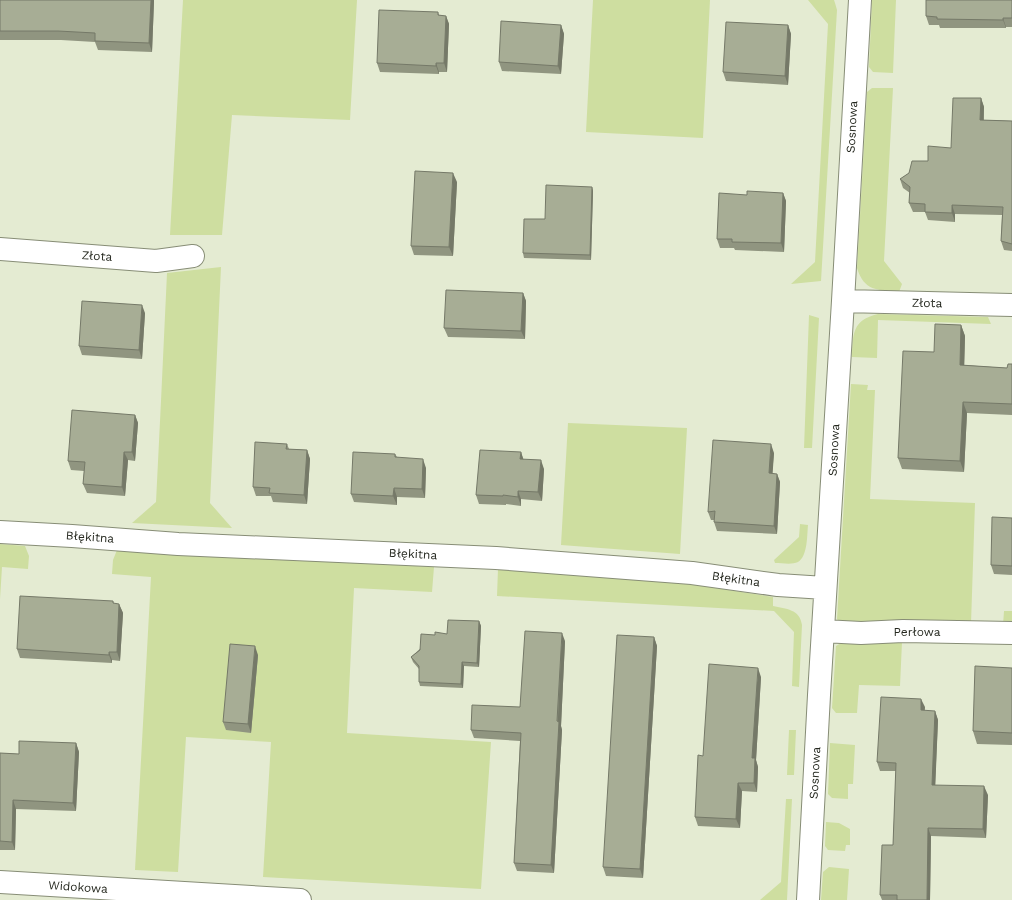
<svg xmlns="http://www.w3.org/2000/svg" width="1012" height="900" font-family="'Work Sans',sans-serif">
  <rect width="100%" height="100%" fill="#e4ebd2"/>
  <path fill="#cedea0" d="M183 0H357L350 120 232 115 222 235H170Z
    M593 0H710L703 138 586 132Z
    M808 0H834L835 3 837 10 821 281 791 284 815 262 828 24Z
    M872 0H896L893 73 873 72 869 67Z
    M872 88H893L884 261 902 284 899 292C877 290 864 291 857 268L867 92Z
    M221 267 210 503 232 528 132 523 156 502 161 401 167 273Z
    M878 314 988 317 991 324 878 320 877 358 852 357C853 334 852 320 878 314Z
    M809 315 819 318 812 448H804Z
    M851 384 868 385 867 390H875L870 499 975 503 971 624 842 625 837 619Z
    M568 423 687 428 680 554 561 545Z
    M800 524 808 525C807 534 808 556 798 562 792 565 782 563 775 563L774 560 799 537Z
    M0 544 25 546 29 556 28 569 2 567 0 599Z
    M117 550 434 567 432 592 354 588 347 733 491 742 481 889 263 877 271 742 186 737 178 872 135 870 151 577 112 574 113 560Z
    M498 569 671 582 697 585 773 597V606C786 609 800 609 802 625L799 687 792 686 794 632 774 611 497 596Z
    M1004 611H1012V625H1003Z
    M848 639 902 642 900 686 859 685 857 713H836L832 708 836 646Z
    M789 730H796L794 775H787Z
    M830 743 855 745 853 784H848V799L832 798 828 794Z
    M786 799H792L787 900H760L781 882Z
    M826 822 839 823 850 829V845H846L845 851 828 850 825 846Z
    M829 867 849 869 847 900H821L823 872Z"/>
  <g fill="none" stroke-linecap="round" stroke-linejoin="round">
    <defs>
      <path id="minor" d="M0 249 156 261 193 256
        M843 301 1012 305
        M0 532 72 536 178 544 496 558 692 573 778 585 825 588
        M823 631 861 633 903 631 1012 633
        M0 882 300 900
        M808 900 819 695 843 301 860 0"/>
    </defs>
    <use href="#minor" stroke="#878d76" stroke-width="24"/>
    <use href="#minor" stroke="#fff" stroke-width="22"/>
  </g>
  <path fill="#909580" d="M0 0 154 1 152 52 98 50 95 42 61 40H0Z
    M1012 0V27H1006V28H940L939 25H929L926 16Z
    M438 12 439 15 446 16 449 24 447 72H439V74L380 72 377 63Z
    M561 25 564 34 561 74 502 71 499 62Z
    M788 25 791 34 788 85 726 81 723 72Z
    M981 98 984 107V120L1012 121V251L1004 250 1001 241 1002 215 955 214V222L928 220 925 212H913L909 203 910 193 903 188 900 179 928 161 951 148Z
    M457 182 453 256 414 255 411 246Z
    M592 187 593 191 591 260 524 258 523 253 545 219Z
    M783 193 786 201 784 252 735 250 734 248H720L717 239 747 195Z
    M523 293 526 301 525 339 448 337 444 328Z
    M145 313 142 359 82 355 79 346Z
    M961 325 965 336 964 365 1007 368 1012 364V415L967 413 964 472 902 469 898 458 934 352Z
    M135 415 138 423 135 461 128 460 125 496 87 493 83 484 84 471 71 470 68 461Z
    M287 444 289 449 307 450 310 459 307 504 273 502 271 496H256L253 487Z
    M521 452 523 459 544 469 542 501 521 499V506L506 504V505L479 504 476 495Z
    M774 453 772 474H777L780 482 777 534 717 531 714 522V520H711L708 512Z
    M395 454 397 457 426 468 425 498 397 497V505L354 502 351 494Z
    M1012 518V575L994 574 991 565Z
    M113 601 114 604H119L123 613 120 661 112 660V663L20 658 17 649Z
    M479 621 481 626 479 667 464 666 463 688 420 686 419 682V669L413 662 411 657 435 635 447 634Z
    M654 637 657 646 643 878 606 876 603 867Z
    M565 641 561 726 562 730 554 873 517 871 514 863 520 741 474 738 471 730 520 707Z
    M258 655 251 733 226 730 223 722Z
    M1012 668V745L977 744 973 731Z
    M761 677 756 760 758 767 757 792 742 791 740 828 698 826 695 817 703 756Z
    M925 707 924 711H935L938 720 935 785 988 795 986 838 931 836 930 900H882L880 895 893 845 896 771H880L877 762Z
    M76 743 79 752 76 811 16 809 15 850H0V753L19 754Z"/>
  <path fill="#757968" d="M151 0H154V1L152 52 149 43Z
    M446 16 449 24 447 72 444 63Z
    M1003 18 1006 27V28L1003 20Z
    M561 25 564 34 561 74 558 66Z
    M788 25 791 34 788 85 785 76Z
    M436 63 439 72V74L436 66Z
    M981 98 984 107 983 128 980 120Z
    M453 173 457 182 453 256 449 247Z
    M592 187 593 191 591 260 590 255Z
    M783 193 786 201 784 252 781 243Z
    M952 205 955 214V222L952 213Z
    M523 293 526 301 525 339 521 331Z
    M142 305 145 313 142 359 139 350Z
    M961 325 965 336 964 376 960 365Z
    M963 402 967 413 964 472 960 461Z
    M135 415 138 423 135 461 132 452Z
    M771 444 774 453 772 482 769 473Z
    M307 450 310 459 307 504 304 495Z
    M124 452 128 460 125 496 122 487Z
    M521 452 524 461 520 459Z
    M423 459 426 468 425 498 422 489Z
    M541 460 544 469 542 501 538 492Z
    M777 474 780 482 777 534 774 526Z
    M394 488 397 497V505L393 496Z
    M518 491 521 499V506L518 497Z
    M119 604 123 613 120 661 117 652Z
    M479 621 481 626 479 667 477 663Z
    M562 633 565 641 561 726 562 730 554 873 551 865Z
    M654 637 657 646 643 878 640 869Z
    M255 646 258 655 251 733 248 724Z
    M109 652 112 660V663L109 655Z
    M462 662 464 666 463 688 461 684Z
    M758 668 761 677 756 760 758 767 757 792 754 783 752 758Z
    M921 699 925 707 924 719 921 710Z
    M935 711 938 720 935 793 932 785Z
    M76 743 79 752 76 811 73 803Z
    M738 783 742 791 740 828 736 819Z
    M984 786 988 795 986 838 983 829Z
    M13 800 16 809 15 850 12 842Z
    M928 828 931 836 930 900H927Z"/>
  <path fill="#a7ad95" stroke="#757968" d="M0 0H151L149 43 95 41V33L58 31H0Z
    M926 0H1012V18H1003V20L937 19V17L926 16Z
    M379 10 438 12V15L446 16 444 63H436V66L377 63Z
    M501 21 561 25 558 66 499 62Z
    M726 22 788 25 785 76 723 72Z
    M953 98H981L980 120 1012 121V244L1001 241 1003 207 952 205V213L925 212V204L909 203 910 187 900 179 909 173 912 161H928V146L951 148Z
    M415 171 453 173 449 247 411 246Z
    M546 185 592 187 590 255 523 253 524 219H545Z
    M747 191 783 193 781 243 732 242V239H717L719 193 747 195Z
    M446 290 523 293 521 331 444 328Z
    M82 301 142 305 139 350 79 346Z
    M935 324 961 325 960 365 1007 368 1008 364H1012V404L963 402 960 461 898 458 903 351 934 352Z
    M72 410 135 415 132 452H124L122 487 83 484 85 462 68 461Z
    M713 440 771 444 769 473 777 474 774 526 714 522 715 511 708 512Z
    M255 442 287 444 286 449 307 450 304 495 269 493 270 488 253 487Z
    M480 450 521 452 520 459 541 460 538 492 518 491V497L503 495V496L476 495Z
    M353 452 395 454V457L423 459 422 489 394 488 393 496 351 494Z
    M992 517 1012 518V566L991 565Z
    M20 596 113 601V603L119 604 117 652H109V655L17 649Z
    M448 620 479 621 477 663 462 662 461 684 419 682V666L411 657 420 650 421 634 435 635V632L447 634Z
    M525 631 562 633 557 721 559 722 551 865 514 863 521 733 471 730 472 705 520 707Z
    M617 635 654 637 640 869 603 867Z
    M230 644 255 646 248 724 223 722Z
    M709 664 758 668 752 758H755L754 783H738L736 819 695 817 698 755 703 756Z
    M975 666 1012 668V733L973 731Z
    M881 697 921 699V710L935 711 932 785 984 786 983 829 928 828 927 900H897V895H880L882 845H893L896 763 877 762Z
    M19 741 76 743 73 803 13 800 12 842 0 841V753L19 754Z"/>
  <g text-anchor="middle" stroke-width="4" stroke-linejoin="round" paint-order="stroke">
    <g font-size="12" fill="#25281f" stroke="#fff">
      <text transform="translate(852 127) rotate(-87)" y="4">Sosnowa</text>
      <text transform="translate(97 256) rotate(4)" y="4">Złota</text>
      <text transform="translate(927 303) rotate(1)" y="4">Złota</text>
      <text transform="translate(834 450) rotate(-87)" y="4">Sosnowa</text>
      <text transform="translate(90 537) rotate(4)" y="4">Błękitna</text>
      <text transform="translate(413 554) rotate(3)" y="4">Błękitna</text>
      <text transform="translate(736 579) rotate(8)" y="4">Błękitna</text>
      <text x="917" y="636">Perłowa</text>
      <text transform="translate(815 773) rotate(-87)" y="4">Sosnowa</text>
      <text transform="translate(78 887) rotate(4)" y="4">Widokowa</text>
    </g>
  </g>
</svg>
